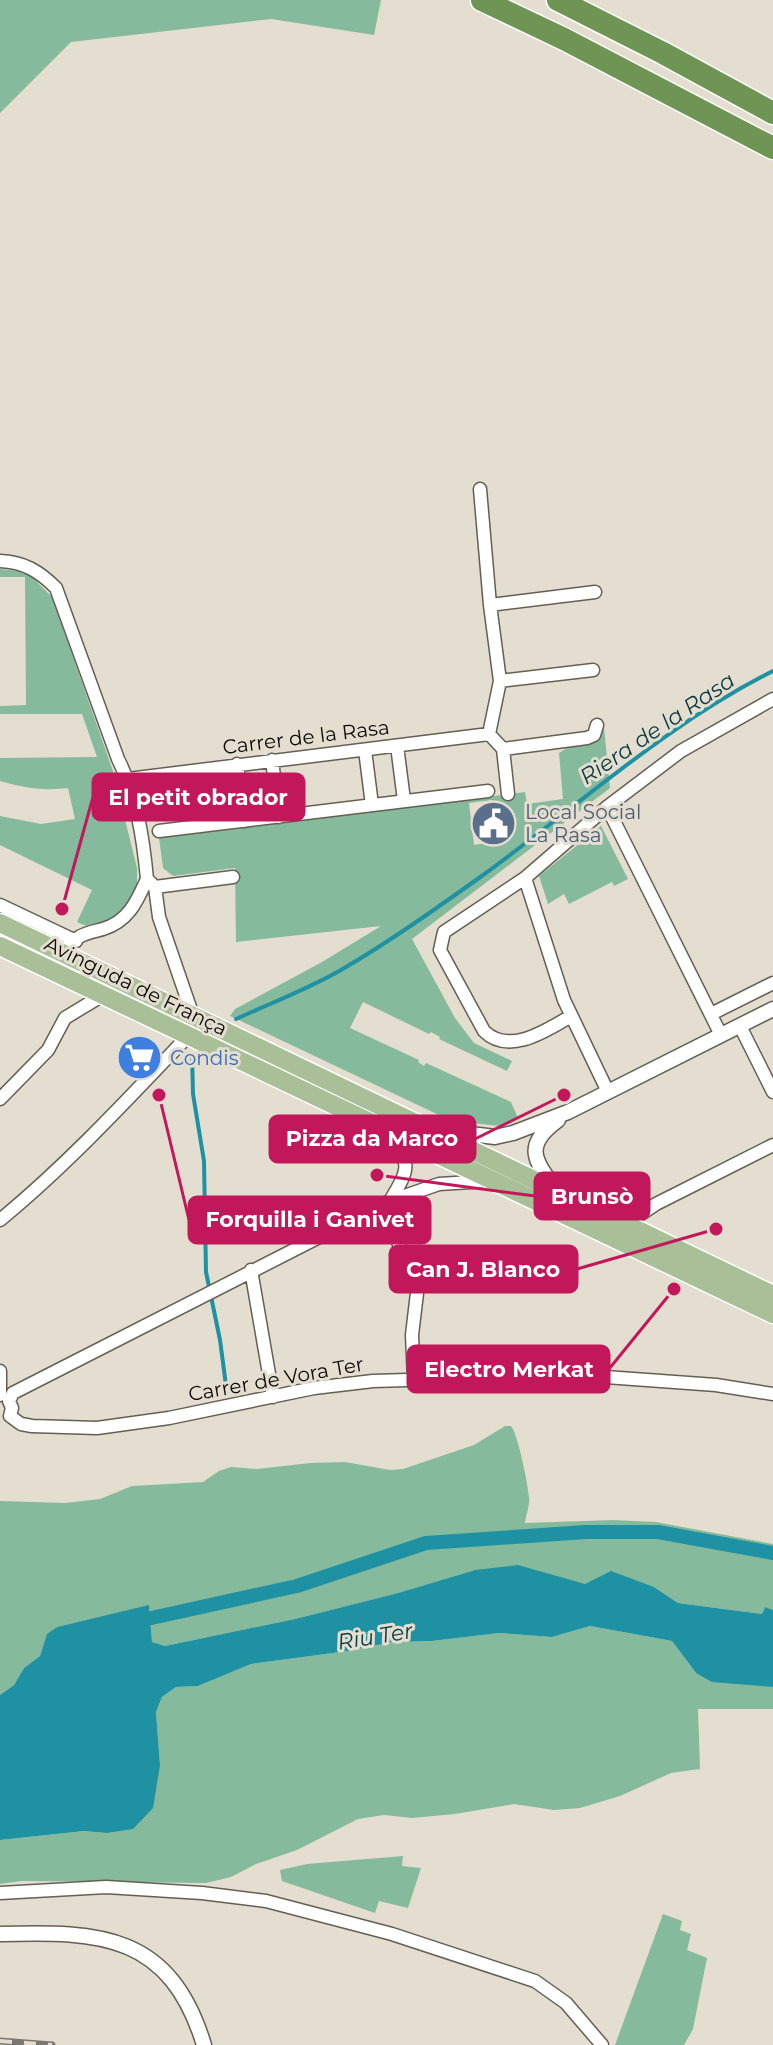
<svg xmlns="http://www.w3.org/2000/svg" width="773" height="2045" font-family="Montserrat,sans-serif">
  <rect width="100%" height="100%" fill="#e4ded0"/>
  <path fill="#86ba9c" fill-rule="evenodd" d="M0 0H381L374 35 271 19 71 42 0 113Z
    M0 569 27 572 52 597 113 771 137 868V886L126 908 115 918 91 928 77 922 92 890 0 845V816L41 824 75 819 68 788C43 791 24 788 0 781V758L97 757 82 714H0V706L26 705 25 577H0Z
    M604 727 610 788 412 939 455 1018 474 1043 512 1061 507 1071 439 1039 440 1037 431 1032 429 1034 363 1002 350 1028 419 1060 418 1062 424 1066 426 1063 511 1102 518 1118 499 1126 464 1122 441 1116 230 1016 235 1009 322 962 381 926 236 942 235 868 173 876 163 868 159 838 525 792 527 804 563 799 559 753 567 748 595 742ZM492 800 495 819 515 817 516 828 508 833 505 829 485 832 486 843 474 845 469 803Z
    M601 826 628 879 614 886 612 882 569 904 564 894 548 904 539 876Z
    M505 1426H511C518 1434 528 1485 529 1497 530 1505 526 1515 525 1523L613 1520 656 1522 773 1544V1610L765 1607 762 1614 678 1603 654 1587 585 1584 475 1570 398 1593 295 1619 165 1646 152 1642 149 1606 57 1627 47 1635 40 1656 24 1668 14 1685 0 1695V1501L65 1503 100 1499 132 1486 203 1482 219 1471 231 1467 257 1469 310 1463 345 1462 390 1470 403 1469 474 1445Z
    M590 1626 672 1641 696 1673 773 1687V1709H698L700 1769 671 1773 620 1796 580 1808 554 1810 514 1804 455 1814 412 1818 384 1815 358 1819 297 1850 256 1864 231 1877 206 1883 22 1881 0 1884V1840L84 1831 106 1833 160 1765 156 1712 162 1697 176 1687 198 1686 251 1664 348 1651 392 1642 432 1641 499 1633 552 1637Z
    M403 1856 402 1866 421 1868 408 1908 379 1901 375 1913 282 1881 280 1870 307 1864Z
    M663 1914 682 1921 680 1930 691 1934 687 1950 707 1958 693 2029 684 2045H615Z"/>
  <path fill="#1e91a2" d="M518 1565 585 1584 611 1571 654 1587 678 1603 762 1614 765 1607 773 1610V1687L712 1682 696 1673 672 1641 590 1626 552 1637 499 1633 432 1641 392 1642 348 1651 251 1664 198 1686 176 1687 162 1697 156 1712 160 1765 153 1808 133 1829 106 1833 84 1831 0 1840V1695L14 1685 24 1668 40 1656 47 1634 57 1627 149 1605 152 1642 165 1646 295 1619 398 1593 475 1570Z"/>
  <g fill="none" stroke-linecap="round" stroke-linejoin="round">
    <path stroke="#1e91a2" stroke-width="4" d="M236 1019C271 1003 308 989 341 970 389 942 434 910 479 878 576 808 665 725 773 671
      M192 1054 193 1094 204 1161 206 1272 220 1340 227 1393"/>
    <path stroke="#1e91a2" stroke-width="14" d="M133 1622 297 1586 426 1543 586 1532H658L773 1553"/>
    <defs>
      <path id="minor" d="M480 489 490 605 500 681 489 734
        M0 561C24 562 39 571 56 588L118 759C137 797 143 837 147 879
        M490 605 595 592
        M500 681 593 670
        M489 734 503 749 508 794
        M397 746 404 800
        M503 749 587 738 594 735 597 725
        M365 750 372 805
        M272 760 279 817
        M237 764 245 821
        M128 779 489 734
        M607 807 721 1035
        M159 831 488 791
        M525 878 564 1000 608 1092
        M147 879 155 887 159 917 193 1016
        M155 887 233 877
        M0 905 76 941
        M59 951C68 947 71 942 79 937 85 933 96 931 103 929 129 921 137 901 147 879
        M711 1014 773 983
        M571 1016C547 1030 509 1056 484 1031L440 950 444 932 525 878 607 807 681 751 773 699
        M740 1026 773 1092
        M0 1099 48 1050 65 1018 103 995
        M390 1133C412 1165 409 1169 390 1201
        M384 1204 417 1293 412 1335 414 1380
        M0 1220C67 1165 128 1099 188 1036
        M626 1224 656 1204 773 1145
        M251 1270 273 1397
        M0 1371V1395
        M10 1416 21 1424 32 1426 97 1428 169 1418 314 1388 373 1381 578 1375 716 1385 773 1394
        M10 1416 12 1408 9 1401 13 1393 390 1201 439 1184 488 1181
        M0 1893 106 1887 202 1893 266 1901 392 1934 535 1981 566 2003 602 2045"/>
      <path id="tertiary" d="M438 1130 495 1137 513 1133 568 1112 773 1009
        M557 1191C535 1161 522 1146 558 1120
        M0 1934C101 1931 170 1934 204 2045"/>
      <path id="primary" d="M0 923 773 1295
        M0 946 773 1314"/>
      <path id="motorway" d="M482 0 564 39 773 148
        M558 0 663 53 773 113"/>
    </defs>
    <use href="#minor" stroke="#645f53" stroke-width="15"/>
    <use href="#tertiary" stroke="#645f53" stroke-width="17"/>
    <use href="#primary" stroke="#fff" stroke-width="21"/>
    <use href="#motorway" stroke="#fff" stroke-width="25"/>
    <use href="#minor" stroke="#fff" stroke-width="12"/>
    <use href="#tertiary" stroke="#fff" stroke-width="14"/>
    <use href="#primary" stroke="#a8bf98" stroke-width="18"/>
    <use href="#motorway" stroke="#6e9553" stroke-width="22"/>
    <defs>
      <path id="rail" d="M0 2041 52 2045"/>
    </defs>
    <use href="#rail" stroke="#7b776e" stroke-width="7"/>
    <use href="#rail" stroke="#e4ded0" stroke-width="4" stroke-dasharray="12" stroke-linecap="butt"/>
  </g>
  <defs>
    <symbol id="civic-disc" viewBox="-11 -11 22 22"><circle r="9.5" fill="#5c6f8a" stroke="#e4ded0"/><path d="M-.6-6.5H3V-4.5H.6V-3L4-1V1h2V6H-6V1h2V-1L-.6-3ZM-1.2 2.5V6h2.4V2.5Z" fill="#fff"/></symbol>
    <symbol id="supermarket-disc" viewBox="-11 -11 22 22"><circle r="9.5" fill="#3f7fe0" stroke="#e4ded0"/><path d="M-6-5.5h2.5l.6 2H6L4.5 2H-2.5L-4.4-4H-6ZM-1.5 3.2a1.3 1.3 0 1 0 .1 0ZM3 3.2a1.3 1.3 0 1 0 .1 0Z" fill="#fff"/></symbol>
  </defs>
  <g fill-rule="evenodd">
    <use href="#civic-disc" x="468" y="798" width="51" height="51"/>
    <use href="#supermarket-disc" x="114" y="1032" width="51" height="51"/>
  </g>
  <g text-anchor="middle" stroke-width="6" stroke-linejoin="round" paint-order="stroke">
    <g font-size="20" fill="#0d0b07" stroke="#e4ded0">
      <text transform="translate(306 737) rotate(-7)" y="7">Carrer de la Rasa</text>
      <text transform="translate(136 986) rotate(26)" y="7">Avinguda de França</text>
      <text transform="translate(276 1379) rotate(-10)" y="7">Carrer de Vora Ter</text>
    </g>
    <g font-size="20" fill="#4e5e75" stroke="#e4ded0" text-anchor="start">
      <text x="525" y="819">Local Social<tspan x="525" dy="23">La Rasa</tspan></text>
    </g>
    <g font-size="20" fill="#366cbe" stroke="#e4ded0" text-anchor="start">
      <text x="170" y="1065">Condis</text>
    </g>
    <g font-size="22" font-style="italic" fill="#0a3b43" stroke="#e4ded0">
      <text transform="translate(657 728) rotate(-34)" y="8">Riera de la Rasa</text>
      <text transform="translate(375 1636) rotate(-9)" y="8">Riu Ter</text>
    </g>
  </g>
  <path fill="none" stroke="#c2185b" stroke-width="3" d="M62 909L93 797M564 1095L475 1139M377 1175L535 1196M159 1095L189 1220M716 1229L577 1269M674 1289L609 1369"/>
  <g fill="#c2185b" stroke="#e4ded0" stroke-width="3">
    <circle cx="62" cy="909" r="8"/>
    <circle cx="564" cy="1095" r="8"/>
    <circle cx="377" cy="1175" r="8"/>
    <circle cx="159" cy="1095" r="8"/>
    <circle cx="716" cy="1229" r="8"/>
    <circle cx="674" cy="1289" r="8"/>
  </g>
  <g fill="#c2185b" stroke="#c2185b" stroke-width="3">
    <rect x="93" y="774" width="211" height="46" rx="8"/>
    <rect x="270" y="1116" width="205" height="46" rx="8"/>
    <rect x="535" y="1173" width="114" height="46" rx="8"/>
    <rect x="189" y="1197" width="241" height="46" rx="8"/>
    <rect x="390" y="1246" width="187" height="46" rx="8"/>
    <rect x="408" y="1346" width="201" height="46" rx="8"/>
  </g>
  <g font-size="22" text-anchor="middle" font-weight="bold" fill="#fff">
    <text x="198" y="805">El petit obrador</text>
    <text x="372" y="1146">Pizza da Marco</text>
    <text x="592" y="1204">Brunsò</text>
    <text x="310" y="1227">Forquilla i Ganivet</text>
    <text x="483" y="1277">Can J. Blanco</text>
    <text x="509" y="1377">Electro Merkat</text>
  </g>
</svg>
